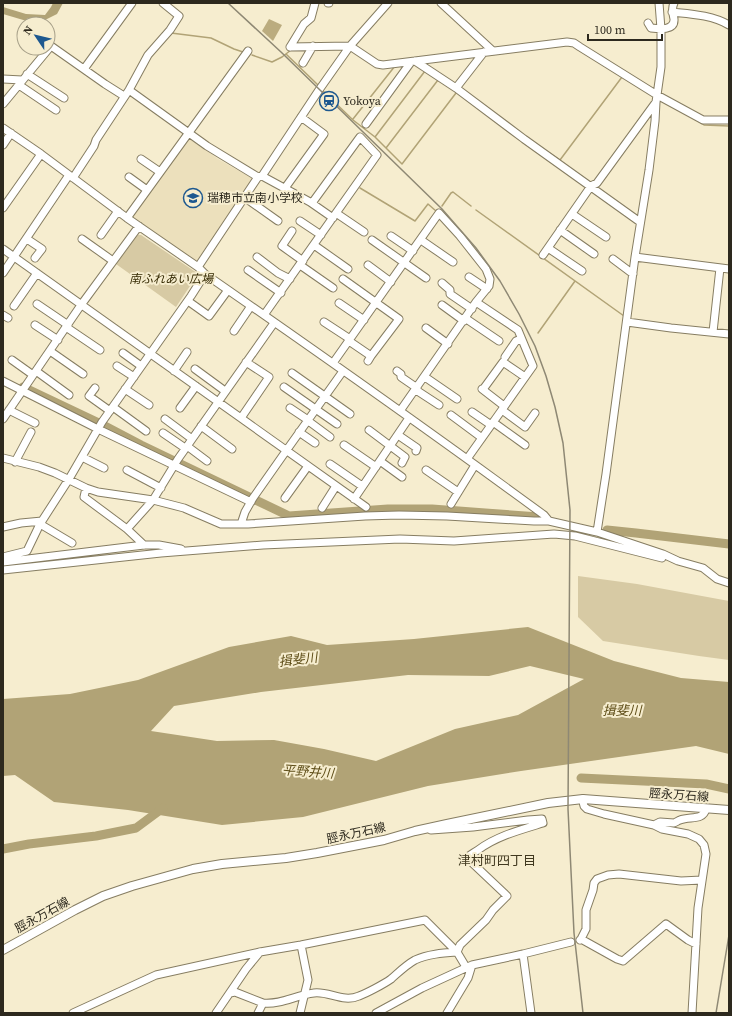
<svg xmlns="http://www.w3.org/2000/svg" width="732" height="1016" font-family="'Source Serif 4','Noto Sans JP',serif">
  <rect width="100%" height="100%" fill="#f6edcf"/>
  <path fill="#ece0bc" d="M189 138 218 159 255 180 198 263 130 216Z"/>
  <path fill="#d7caa4" d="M138 235H141L197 273 196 277 176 307 116 264Z
    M578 576 637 584 729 601V660L699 656 603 641 578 617Z"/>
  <path fill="#bbac7f" d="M269 19 282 25 273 41 262 31Z"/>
  <path fill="#b1a376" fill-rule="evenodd" d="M53 3H63L57 14 43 21 30 22 3 14V7L26 14 45 15 51 7Z
    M528 627 614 661 681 678 729 682V754L696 746 521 771 428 786 303 817 222 825 128 810 54 802 15 775 3 776V699L70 694 138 680 229 647 291 636 327 645 414 639ZM530 666 584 679 518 715 455 729 376 761 324 749 274 740 217 741 151 731 174 706 261 692 408 675 489 676Z"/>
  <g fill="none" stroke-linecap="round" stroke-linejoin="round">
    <path stroke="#b1a376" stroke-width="1.5" d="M171 33 211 38 234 49 243 52
      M286 54 319 86
      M252 55 272 62 282 57 291 50
      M322 90 353 120 375 137 402 164 456 93
      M353 119 395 66
      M698 121 704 125 729 126
      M375 137 425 71
      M386 148 438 80
      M548 152 560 160 622 77
      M360 188 415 221 428 204 436 211
      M442 206 451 193 453 192 471 206
      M476 210 624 316
      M538 333 575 281"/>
    <path stroke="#b1a376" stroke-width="9" d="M23 387 101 424 141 445 289 516 388 509H432L539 517
      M607 530 636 533 729 544
      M581 778 706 784 729 789
      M3 849 29 844 96 836 136 828 163 808"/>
    <defs>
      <path id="minor" d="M328 3H329
        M441 3 493 51
        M672 12C691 14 712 15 729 25
        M648 23 651 28C659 29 675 31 674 19 673 13 671 9 674 3
        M290 47 350 46 377 64 383 65 567 42 574 43 580 47 657 95 703 120H729
        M290 47 304 24 311 18 315 3
        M415 61 456 88 524 139 640 222
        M303 63 313 46
        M84 69 132 3
        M27 74 64 98
        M3 79 22 80
        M19 85 56 110
        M456 88 484 52
        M129 90 207 146 258 177
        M3 104 51 46 105 84 124 96
        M366 124 411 62
        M3 128 41 154 127 218 198 267 205 274C319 353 432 433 544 515L549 521
        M3 145 11 133
        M141 159 160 172
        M262 176 310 202 333 218
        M129 177 147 190
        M73 178 94 146 96 140 129 90 148 55 170 30 179 16 163 3
        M285 188 324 134 301 117
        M244 197 278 221
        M3 208 41 154
        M336 213 364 232
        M572 214 606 237
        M127 218 248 51
        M300 221 321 235
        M560 230 594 254
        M292 231 282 246 303 261
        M101 235 118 211
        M391 236 413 251
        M27 239 42 249 35 258
        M82 239 113 261
        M372 240 426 278
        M421 240 453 262
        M314 245 348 269
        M548 248 582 271
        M3 249 366 507
        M543 255 591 186 597 183 656 102
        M257 257 278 273 290 279
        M635 257 729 269
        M613 259 633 274
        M300 265 333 288
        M368 265 391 282
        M198 267 258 177 262 176 319 90 350 46 388 3
        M248 270 281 293
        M3 273 69 175
        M469 277 487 289
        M343 279 399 319 371 356 368 361
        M442 283 450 290V294L472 309
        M188 301 209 316 228 290
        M339 303 364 320
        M37 304 68 325
        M442 305 464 321
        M14 306 37 273
        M3 315 8 318
        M264 315 377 155 360 137 312 203
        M465 318 499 341
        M324 322 350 339
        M627 322 671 328 729 334
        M35 325 58 340
        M66 327 100 350
        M426 328 448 344
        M234 331 251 306
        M713 332 720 268
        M349 341 371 356
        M50 351 83 374
        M123 353 141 366
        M505 357 516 341 521 339
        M12 360 33 375
        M333 363 439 213 460 236 486 269 490 279 489 286 476 302 400 411
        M117 366 134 377
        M195 369 225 391
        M36 371 69 395
        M174 371 187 352
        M397 371 401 374V377L417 388
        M292 373 350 414
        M425 377 457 399
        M3 381 98 429 251 502
        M284 387 337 424
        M95 388 89 396 110 411
        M484 388 503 362 525 377
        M125 389 149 405
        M482 389 504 406
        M416 390 439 405
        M113 407 146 431
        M180 408 196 386
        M290 408 308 420
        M9 410 35 423
        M502 410 525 427 535 413
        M472 412 491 425
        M451 415 482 438
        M241 418 269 377 246 362
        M3 419 81 305 139 226
        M165 419 192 439
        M307 420 330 437
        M493 422 525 445
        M201 426 232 449
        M369 430 405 457 402 463
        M299 432 315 443
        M163 433 185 448
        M398 435 417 448 416 451
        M344 445 376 467
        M187 446 207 461
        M82 457 104 468
        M3 458 39 467 55 473 86 488 98 492 153 500 184 508 221 524H248L365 516 399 515 447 516 534 521H549L597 532 663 554 678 561 703 568 717 579 729 583
        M467 459 533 366 518 330 476 302
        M380 461 402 477
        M15 462 31 432
        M330 464 362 486
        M127 470 161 488
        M426 470 458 492
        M86 488 84 497 127 529 144 545
        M285 498 308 466
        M354 499 409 418
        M451 504 475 465
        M322 508 336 486
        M40 524 72 543
        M241 524 245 512 253 498 286 451 343 371
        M3 527 21 523 42 521
        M127 529 153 500 178 459 274 323
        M597 532 606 474 635 257 649 170 655 121 656 102 661 67V29L659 3
        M3 557 27 551 40 524 69 479 102 422 191 296 205 274
        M3 562 144 545H159L181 549
        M3 570 161 553 263 545 400 539 454 541 554 534 575 536 662 558
        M583 799V802L584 806 587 809 604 814 654 825 662 829 688 834 699 839 704 845 706 854 698 908 692 1013
        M654 825 660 822 674 823C675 823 679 820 680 820 690 816 703 821 706 809
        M581 939 586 929V910L593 890 594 883 597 879 608 875 619 874 681 881 702 880
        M580 940 581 939 617 959 623 961 666 924 688 940 696 944
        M523 954 531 1013
        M230 993 235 992 263 1003C281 1005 296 995 314 993 329 991 343 1003 359 996 367 993 384 984 391 979 399 972 406 965 415 960 428 954 443 953 457 952L460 945 486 920 493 910 507 896 504 893 467 858C470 854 474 853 478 850 497 836 520 830 543 823L542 819 528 820 473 827 431 830
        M73 1013 156 975 260 952 301 945 425 920 457 952 466 967
        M216 1013 246 969 260 952
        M258 1013 263 1003
        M300 1013 308 980 301 945
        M376 1013 422 988 472 965 523 954 571 942
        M447 1013 468 978 472 965"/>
      <path id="major" d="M3 950 75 910 103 896 132 886 193 869 222 864 286 858 317 853 384 840 415 831 447 824 548 803 583 799 729 810"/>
    </defs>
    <use href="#minor" stroke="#867d62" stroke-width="9"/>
    <use href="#major" stroke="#867d62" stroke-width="10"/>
    <use href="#minor" stroke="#fff" stroke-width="7"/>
    <use href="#major" stroke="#fff" stroke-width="8"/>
    <path stroke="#8e8874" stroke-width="1.5" d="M228 3 281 52 442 209 476 248 500 281 519 314 535 346 546 376 555 407 563 443 570 510 568 809 574 933 583 1013
      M716 1013 729 935"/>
  </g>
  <defs>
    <symbol id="station-ring" viewBox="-11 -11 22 22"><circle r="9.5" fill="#f6edcf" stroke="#1d588f" stroke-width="1.5"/><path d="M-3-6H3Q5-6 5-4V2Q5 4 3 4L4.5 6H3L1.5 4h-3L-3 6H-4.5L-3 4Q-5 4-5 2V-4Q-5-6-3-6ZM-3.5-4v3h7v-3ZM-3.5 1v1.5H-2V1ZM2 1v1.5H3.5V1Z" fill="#1d588f"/></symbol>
    <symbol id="school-ring" viewBox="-11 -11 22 22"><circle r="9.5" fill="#f6edcf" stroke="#1d588f" stroke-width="1.5"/><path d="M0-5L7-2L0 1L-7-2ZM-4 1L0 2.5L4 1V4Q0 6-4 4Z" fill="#1d588f"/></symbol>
  </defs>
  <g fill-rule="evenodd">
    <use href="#station-ring" x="318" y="90" width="22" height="22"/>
    <use href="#school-ring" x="182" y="187" width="22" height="22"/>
  </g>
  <g text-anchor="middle" stroke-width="4" stroke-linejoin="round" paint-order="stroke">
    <g font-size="12" fill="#2d291e" stroke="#f6edcf" text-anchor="start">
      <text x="343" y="105">Yokoya</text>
      <text x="207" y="202">瑞穂市立南小学校</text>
    </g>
    <g font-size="12" font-style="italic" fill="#362b04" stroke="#f6edcf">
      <text x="171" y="283">南ふれあい広場</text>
    </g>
    <g font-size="12" fill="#2d291e" stroke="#f6edcf">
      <text transform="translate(679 795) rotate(4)" y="4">脛永万石線</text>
      <text transform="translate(356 833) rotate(-12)" y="4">脛永万石線</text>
      <text transform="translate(42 915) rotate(-29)" y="4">脛永万石線</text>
    </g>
    <g font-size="13" font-style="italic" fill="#5e4d17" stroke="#f6edcf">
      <text transform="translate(298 659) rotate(-7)" y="5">揖斐川</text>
      <text x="622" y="715">揖斐川</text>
      <text transform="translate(308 771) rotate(4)" y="5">平野井川</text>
    </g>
    <g font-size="13" fill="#40381f" stroke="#f6edcf">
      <text x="497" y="865">津村町四丁目</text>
    </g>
  </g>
  <rect width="732" height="1016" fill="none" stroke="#2d291e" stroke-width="8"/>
  <g transform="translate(36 36) rotate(305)"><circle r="19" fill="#f6edcf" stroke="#a69f88"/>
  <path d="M0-3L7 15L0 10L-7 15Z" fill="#1d588f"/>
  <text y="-6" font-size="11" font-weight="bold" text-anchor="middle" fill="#2d291e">N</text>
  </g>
  <path d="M588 34v6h74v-6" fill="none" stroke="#2d291e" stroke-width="2"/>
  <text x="594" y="34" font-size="12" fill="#2d291e" stroke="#f6edcf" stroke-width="3" paint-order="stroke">100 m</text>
</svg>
